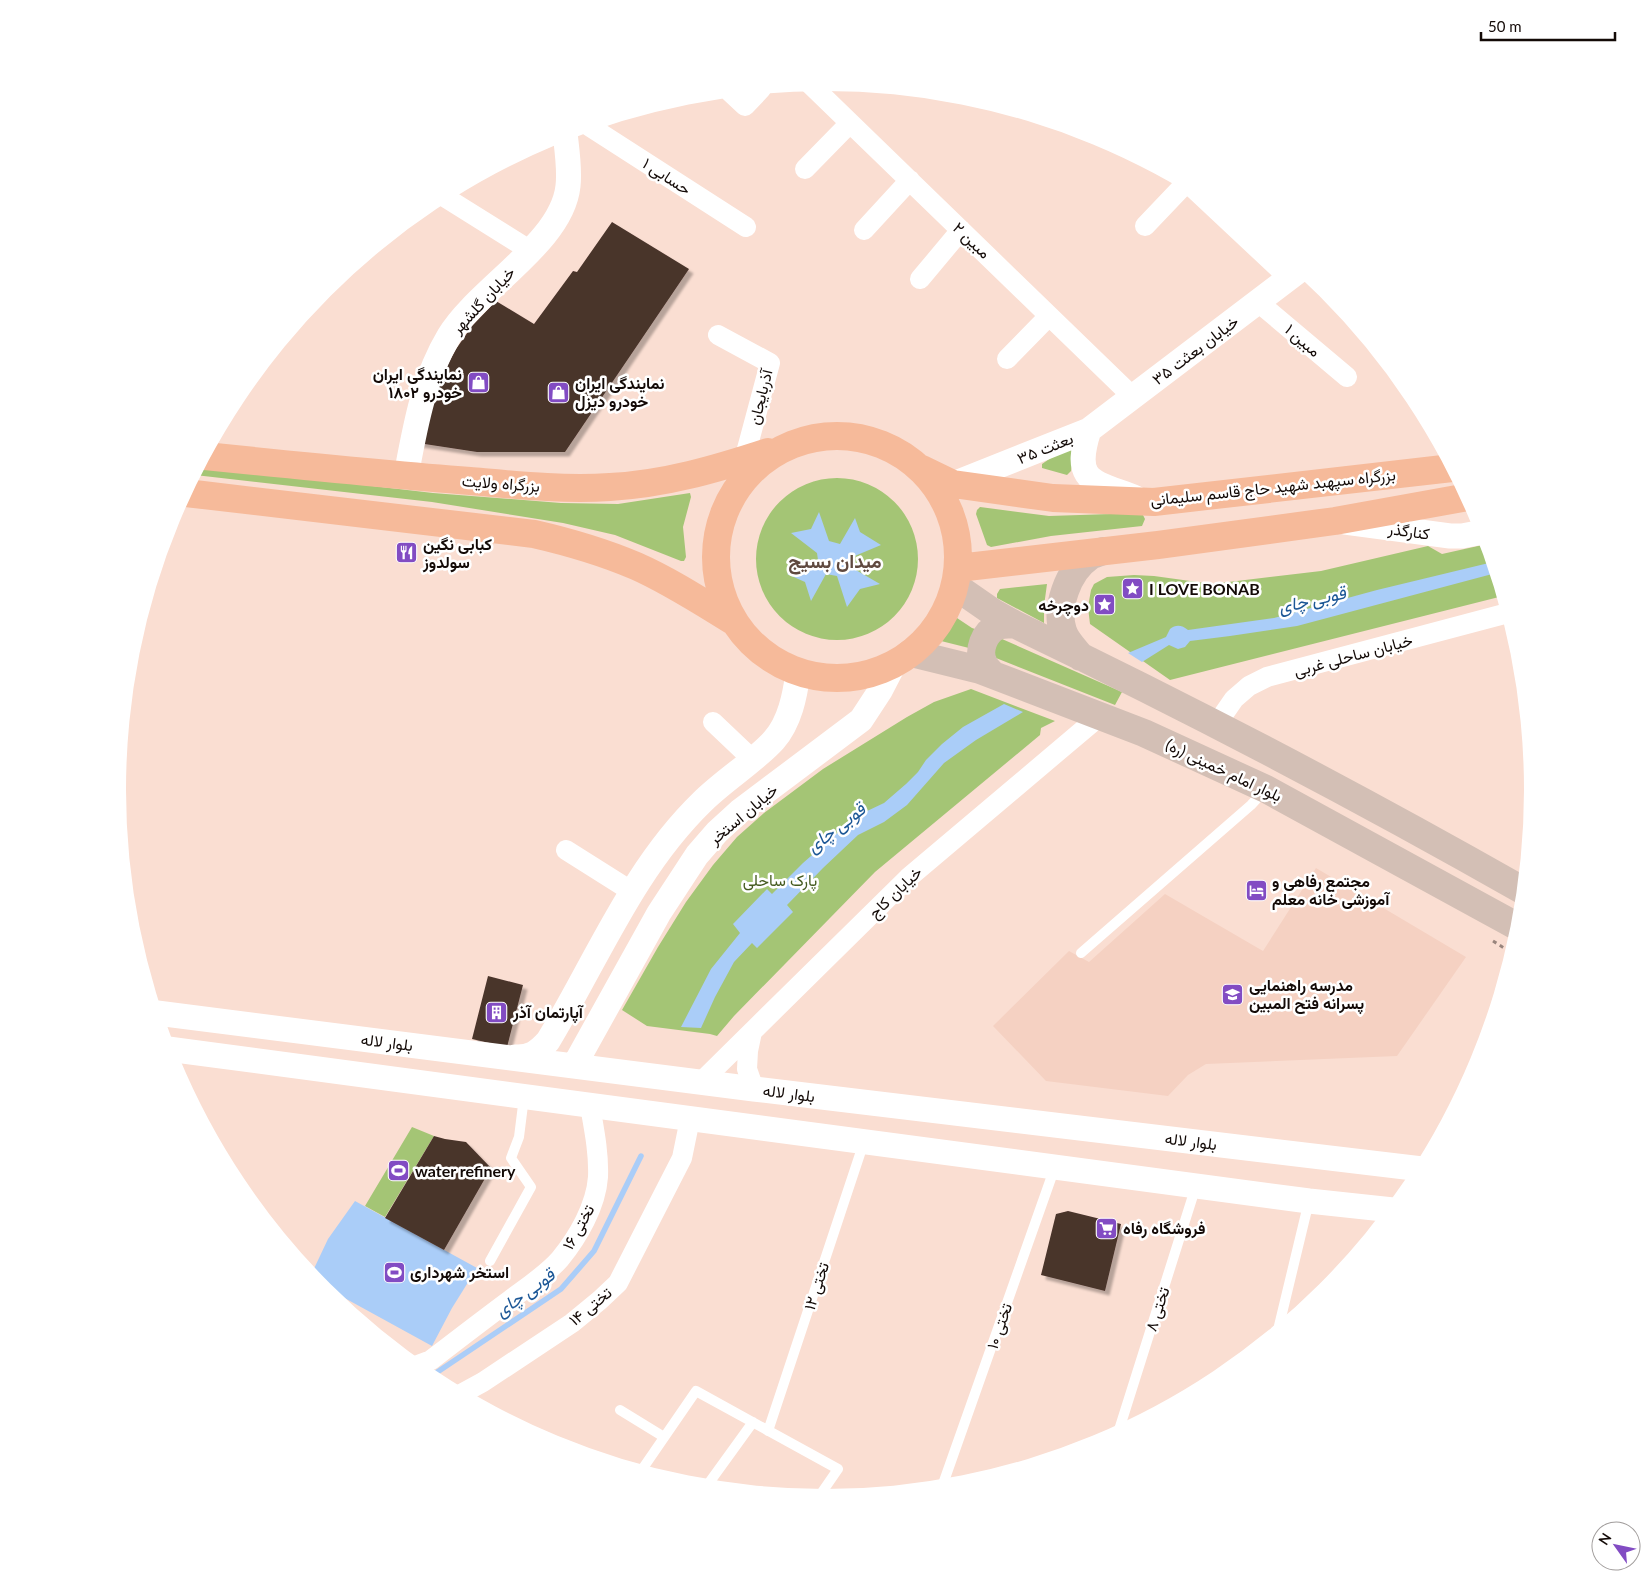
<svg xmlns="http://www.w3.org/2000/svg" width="1651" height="1581" font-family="Lato,Vazirmatn,sans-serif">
  <defs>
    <filter id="shadow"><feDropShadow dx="4.5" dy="4.5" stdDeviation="1" flood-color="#0004"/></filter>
  </defs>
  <rect width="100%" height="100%" fill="#faded2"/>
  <path fill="#f5d1c2" d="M1316 868 1466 957 1397 1056 1206 1064 1188 1075 1168 1096 1046 1081 993 1026 1069 951 1089 962 1165 894 1263 951Z"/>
  <path fill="#a4c575" d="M1067 447 1074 451 1071 471 1067 475 1042 468V464Z
    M200 466 433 493 561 503 618 504 690 493 691 497 683 527 686 557 684 561H681L615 535 563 523 432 502 195 475Z
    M756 559a81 81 0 1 1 162 0a81 81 0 1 1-162 0Z
    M980 507 1049 516 1142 513 1145 519 1142 526 1051 536 991 547 987 545 976 514 977 510Z
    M1487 544 1503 596 1170 680 1090 624 1088 607 1091 590 1094 584 1107 577 1134 575 1154 576 1212 584 1321 571 1428 546 1442 554Z
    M1047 584 1044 606V623L997 598V594L1000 589Z
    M954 616 972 628 981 631 973 649 941 641V638L948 628Z
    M1002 639 1122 692 1115 705 996 658 993 655 995 642Z
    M971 689 1055 721 1041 728 1040 735 875 872 734 1016 717 1036 710 1034 647 1026 622 1010 658 947 686 902 713 865 737 837 764 813 823 769 907 717 934 702Z
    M412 1127 434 1136 385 1217 365 1206Z"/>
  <path fill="#aacdf8" d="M819 512 829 541 840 544 855 518 860 532 881 545 850 558 849 566 880 584 860 589 847 607 837 576 826 574 811 601 805 582 787 574 818 560 817 553 791 533 811 529Z
    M1493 562 1496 573 1297 626 1230 636 1190 641 1185 647 1178 649 1169 645 1142 662 1128 653 1166 637 1170 629C1176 624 1182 625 1188 630L1274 618 1377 590Z
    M1004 704 1023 712 976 740 944 763 907 805 884 822 858 835 823 868 787 905 793 912 757 948 752 943 734 962 715 997 701 1028 681 1027 711 969 740 933 733 924 767 889 772 894 803 863 843 828 865 812 884 803 906 784 918 772 926 760 942 744 963 727Z
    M355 1201 477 1268 452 1308 432 1346 319 1284 311 1275 328 1239Z"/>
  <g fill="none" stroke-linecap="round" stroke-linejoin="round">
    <path stroke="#aacdf8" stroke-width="5.5" d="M430 1377 561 1289 594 1251 641 1156"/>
  </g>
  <path fill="#4a342b" filter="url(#shadow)" d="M612 222 689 269 565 452H477L418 443 432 395 456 349 472 326 496 301 534 324 573 271 577 272Z
    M488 976 523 985 507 1047 472 1039Z
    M434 1136 445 1139 466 1142 491 1168 444 1250 385 1218Z
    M1068 1211 1121 1224 1105 1291 1041 1275 1056 1214Z"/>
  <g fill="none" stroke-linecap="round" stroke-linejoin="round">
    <path stroke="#99857d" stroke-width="3" stroke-dasharray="4 4" stroke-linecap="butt" d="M1493 941 1512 953"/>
    <path stroke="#fff" stroke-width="10" d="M1081 953 1251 805 1264 791
      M490 1261 531 1187 511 1158 519 1137 524 1097
      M1278 1330 1309 1201
      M620 1410 664 1437
      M768 1431 864 1142
      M1118 1433 1196 1186
      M641 1471 696 1391 838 1469 818 1498
      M943 1484 1055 1167
      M706 1487 753 1422"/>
    <path stroke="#fff" stroke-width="20" d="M810 84 1133 397
      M730 92 745 106 761 89
      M589 126 746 227
      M805 169 850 123
      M1194 189 1289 278
      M443 196 531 251
      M1145 226 1185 184
      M864 230 910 180
      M920 279 961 230
      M1258 302 1347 377
      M718 335 770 363 744 460
      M1007 359 1049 316
      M713 722 752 759
      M1216 725 1234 699 1249 686 1267 677 1508 613
      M566 850 631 891
      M752 1032 748 1051 747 1069 754 1089
      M701 1082 908 878 1101 715
      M415 1366 431 1360C457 1340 483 1320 510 1300 526 1288 546 1275 560 1259 578 1237 596 1206 598 1177 599 1153 594 1129 590 1106
      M461 1394 483 1382 572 1323 600 1300 618 1283 682 1158 690 1119"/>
    <path stroke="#fff" stroke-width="25" d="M1089 430C1072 483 1093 481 1136 498
      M406 476C415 428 423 379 449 336 478 288 562 243 568 186 570 169 567 151 565 133
      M953 484 1089 430 1301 269
      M1345 522 1450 536H1462L1483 532
      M157 1013 754 1089 1422 1169
      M168 1049 1309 1201 1393 1210
      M515 1057C530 1058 538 1052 548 1041 597 960 633 869 702 802 724 780 754 762 774 740 790 722 795 695 798 673
      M574 1066 659 913 697 855 717 832 740 811 861 720 880 691 894 664"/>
    <path stroke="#d3bfb5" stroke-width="28" d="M955 586 994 613 1014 624C1187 707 1357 796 1524 891
      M911 653 980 670 1144 733 1266 789 1520 928
      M1081 657C1075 649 1066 641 1063 631 1055 608 1068 571 1089 557 1093 554 1099 553 1103 551
      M992 674C989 671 986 668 984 664 977 651 984 632 998 626 1003 624 1009 625 1014 624"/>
    <path stroke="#f6ba9a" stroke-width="28" d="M716 557a121 121 0 1 1 242 0a121 121 0 1 1-242 0Z
      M205 456C293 465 381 474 470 481 516 485 563 490 610 487 665 484 716 469 768 452
      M922 469 953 484 1053 498 1154 502 1452 468
      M186 493 534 534C569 542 603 552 636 566 670 581 702 602 733 621
      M958 568 1158 545 1335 521 1468 497"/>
  </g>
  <defs>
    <symbol id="shop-square" viewBox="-11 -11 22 22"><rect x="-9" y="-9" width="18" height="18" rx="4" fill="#824cc3" stroke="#fff"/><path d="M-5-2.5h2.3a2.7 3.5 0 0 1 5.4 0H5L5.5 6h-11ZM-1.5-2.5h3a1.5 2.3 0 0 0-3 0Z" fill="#fff"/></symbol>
    <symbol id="restaurant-square" viewBox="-11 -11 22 22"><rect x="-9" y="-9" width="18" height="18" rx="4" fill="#824cc3" stroke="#fff"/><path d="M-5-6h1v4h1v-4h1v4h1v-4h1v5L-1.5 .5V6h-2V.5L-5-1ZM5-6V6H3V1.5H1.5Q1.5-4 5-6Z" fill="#fff"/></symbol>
    <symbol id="sight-square" viewBox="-11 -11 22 22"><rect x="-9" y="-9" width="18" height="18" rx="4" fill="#824cc3" stroke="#fff"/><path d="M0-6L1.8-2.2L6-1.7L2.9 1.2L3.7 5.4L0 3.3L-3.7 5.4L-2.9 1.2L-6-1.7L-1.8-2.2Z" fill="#fff"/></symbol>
    <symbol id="hotel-square" viewBox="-11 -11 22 22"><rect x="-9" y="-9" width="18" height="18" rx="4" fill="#824cc3" stroke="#fff"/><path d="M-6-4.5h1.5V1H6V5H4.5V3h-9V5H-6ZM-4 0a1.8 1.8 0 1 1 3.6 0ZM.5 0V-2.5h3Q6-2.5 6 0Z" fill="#fff"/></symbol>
    <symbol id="school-square" viewBox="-11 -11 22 22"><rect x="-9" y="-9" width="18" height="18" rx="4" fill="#824cc3" stroke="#fff"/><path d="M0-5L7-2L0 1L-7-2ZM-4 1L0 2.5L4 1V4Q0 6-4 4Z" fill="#fff"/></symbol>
    <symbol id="building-square" viewBox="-11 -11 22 22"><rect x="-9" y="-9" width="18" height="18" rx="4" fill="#824cc3" stroke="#fff"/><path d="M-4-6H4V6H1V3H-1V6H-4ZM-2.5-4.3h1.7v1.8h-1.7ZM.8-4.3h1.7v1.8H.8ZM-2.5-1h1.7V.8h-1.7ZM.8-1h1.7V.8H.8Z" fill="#fff"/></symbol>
    <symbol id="stadium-square" viewBox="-11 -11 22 22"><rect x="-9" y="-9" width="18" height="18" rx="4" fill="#824cc3" stroke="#fff"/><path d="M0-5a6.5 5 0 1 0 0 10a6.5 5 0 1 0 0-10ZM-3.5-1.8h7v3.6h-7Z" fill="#fff"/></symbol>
    <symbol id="supermarket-square" viewBox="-11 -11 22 22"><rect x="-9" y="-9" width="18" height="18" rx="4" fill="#824cc3" stroke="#fff"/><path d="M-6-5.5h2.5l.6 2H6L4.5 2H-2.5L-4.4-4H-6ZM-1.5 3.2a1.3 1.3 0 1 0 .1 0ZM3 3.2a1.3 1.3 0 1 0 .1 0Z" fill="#fff"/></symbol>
  </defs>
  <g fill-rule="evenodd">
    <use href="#shop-square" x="466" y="370" width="25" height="25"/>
    <use href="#shop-square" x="546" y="380" width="25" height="25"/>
    <use href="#restaurant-square" x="394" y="540" width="25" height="25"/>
    <use href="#sight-square" x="1120" y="576" width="25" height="25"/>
    <use href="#sight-square" x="1092" y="592" width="25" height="25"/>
    <use href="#hotel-square" x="1244" y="878" width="25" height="25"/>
    <use href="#school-square" x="1220" y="982" width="25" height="25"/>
    <use href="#building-square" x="484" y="1000" width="25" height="25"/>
    <use href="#stadium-square" x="386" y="1158" width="25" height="25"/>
    <use href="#supermarket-square" x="1094" y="1216" width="25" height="25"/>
    <use href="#stadium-square" x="382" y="1260" width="25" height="25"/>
  </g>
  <g text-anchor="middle" stroke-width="5" stroke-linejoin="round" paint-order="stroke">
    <g font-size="16" fill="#130a07" stroke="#fff">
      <text transform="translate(667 176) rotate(33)" y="6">حسابی ۱</text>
      <text transform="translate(972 240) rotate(44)" y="6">مبین ۲</text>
      <text transform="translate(483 300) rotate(-47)" y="6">خیابان گلشهر</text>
      <text transform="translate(1303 340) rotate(41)" y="6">مبین ۱</text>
      <text transform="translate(1195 350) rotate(-37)" y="6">خیابان بعثت ۳۵</text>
      <text transform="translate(760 397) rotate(-76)" y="6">آذربایجان</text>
      <text transform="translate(1045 448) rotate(-22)" y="6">بعثت ۳۵</text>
      <text transform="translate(501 483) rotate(4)" y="6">بزرگراه ولایت</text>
      <text transform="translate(1273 487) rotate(-6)" y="6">بزرگراه سپهبد شهید حاج قاسم سلیمانی</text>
      <text transform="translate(1409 531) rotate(8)" y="6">کنارگذر</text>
      <text transform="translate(1353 655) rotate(-15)" y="6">خیابان ساحلی غربی</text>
      <text transform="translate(1224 770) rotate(25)" y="6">بلوار امام خمینی (ره)</text>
      <text transform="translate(743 814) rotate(-40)" y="6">خیابان استخر</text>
      <text transform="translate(895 892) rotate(-44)" y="6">خیابان کاج</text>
      <text transform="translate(387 1042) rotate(7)" y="6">بلوار لاله</text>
      <text transform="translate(789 1093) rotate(7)" y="6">بلوار لاله</text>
      <text transform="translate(1191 1141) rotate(7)" y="6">بلوار لاله</text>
      <text transform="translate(578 1227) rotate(-61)" y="6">تختی ۱۶</text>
      <text transform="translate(816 1286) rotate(-72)" y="6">تختی ۱۲</text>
      <text transform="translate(590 1306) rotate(-40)" y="6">تختی ۱۴</text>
      <text transform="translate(1157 1309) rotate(-72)" y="6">تختی ۸</text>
      <text transform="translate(999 1326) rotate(-71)" y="6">تختی ۱۰</text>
    </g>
    <g font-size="16" font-weight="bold" fill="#130a07" stroke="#fff" text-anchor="start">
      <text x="462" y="380" text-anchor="end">نمایندگی ایران<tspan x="462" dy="18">خودرو ۱۸۰۲</tspan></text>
      <text x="575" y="389">نمایندگی ایران<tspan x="575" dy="18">خودرو دیزل</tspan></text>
      <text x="423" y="550">کبابی نگین<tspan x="423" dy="18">سولدوز</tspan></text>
      <text x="1149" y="595">I LOVE BONAB</text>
      <text x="1089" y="611" text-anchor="end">دوچرخه</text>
      <text x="1272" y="887">مجتمع رفاهی و<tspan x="1272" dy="18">آموزشی خانه معلم</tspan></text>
      <text x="1249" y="991">مدرسه راهنمایی<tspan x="1249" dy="18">پسرانه فتح المبین</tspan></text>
      <text x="513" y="1018">آپارتمان آذر</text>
      <text x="415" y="1177">water refinery</text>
      <text x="1123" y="1234">فروشگاه رفاه</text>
      <text x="410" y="1278">استخر شهرداری</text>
    </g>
    <g font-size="16" fill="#455b20" stroke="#fff">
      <text x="780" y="886">پارک ساحلی</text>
    </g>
    <g font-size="18" font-style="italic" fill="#1c5796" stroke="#fff">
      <text transform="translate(1312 600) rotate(-13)" y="6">قوبی چای</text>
      <text transform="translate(836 828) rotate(-38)" y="6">قوبی چای</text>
      <text transform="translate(525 1293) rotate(-36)" y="6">قوبی چای</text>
    </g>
    <g font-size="19" font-weight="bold" fill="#5f493f" stroke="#fff">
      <text x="835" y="568">میدان بسیج</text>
    </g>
  </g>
  <path d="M0 0H1651V1581H0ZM126 790a699 699 0 1 1 1398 0a699 699 0 1 1-1398 0Z" fill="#fff" fill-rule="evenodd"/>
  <g transform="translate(1616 1546) rotate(303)"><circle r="24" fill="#ffffff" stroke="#a19d9c"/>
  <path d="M0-4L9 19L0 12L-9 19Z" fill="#824cc3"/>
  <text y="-8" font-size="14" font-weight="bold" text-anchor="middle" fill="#130a07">N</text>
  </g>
  <path d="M1481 32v8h134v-8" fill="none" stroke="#130a07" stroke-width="2.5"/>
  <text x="1488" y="32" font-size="15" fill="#130a07" stroke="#ffffff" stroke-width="4" paint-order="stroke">50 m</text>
</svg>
